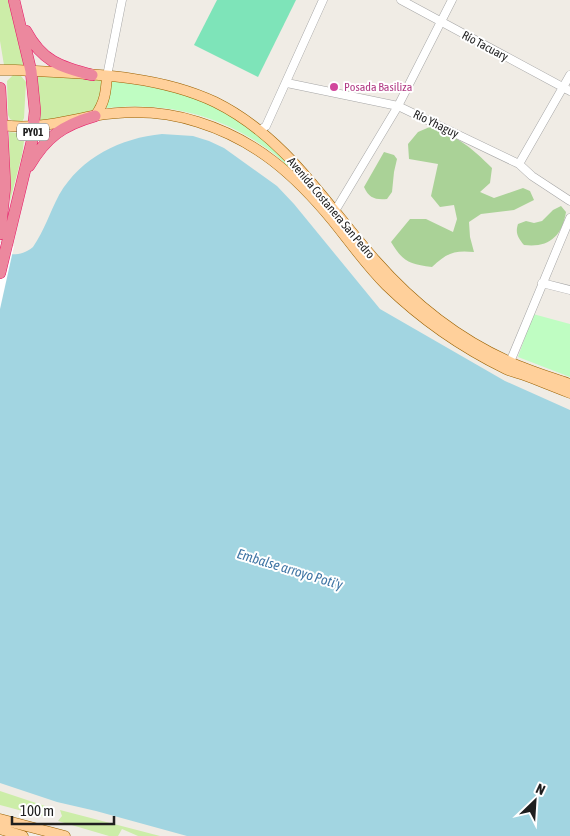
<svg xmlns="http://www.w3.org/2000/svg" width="570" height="836" font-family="'Asap Condensed',sans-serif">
  <rect width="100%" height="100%" fill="#f0ece5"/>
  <path fill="#cceda8" d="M0 0H8L19 32 26 66 4 65 0 41Z
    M35 73 103 79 99 104 94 111 36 123Z
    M13 75 21 76 26 82 24 118 22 122 18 123 10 119 8 115 7 81Z
    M9 132 25 134 22 155 10 201Z
    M0 791 51 808 47 812 49 818 0 805Z
    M60 810 160 836H138L122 829 118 836H109L58 821 62 816Z"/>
  <path fill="#aad297" d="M432 126C460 139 470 146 492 168L490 183 480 192 494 198 523 188 530 191 534 200 514 210 481 214 469 222 470 237 474 252C454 250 447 253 432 267 409 264 403 262 391 242L410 219H426L453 232 457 219 454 205 440 207 431 196 438 164 409 159 408 144 418 132Z
    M384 152 394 155 397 159 394 172 392 192 387 199C375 200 369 198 364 187Z
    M561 206 566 212C562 237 548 248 524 245 518 238 515 233 518 224L526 221 534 223 542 221 553 210Z"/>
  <path fill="#bffdc2" d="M112 81C154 87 196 93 234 116 258 130 278 152 298 171L295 173C285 164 275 153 263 146 215 113 164 102 106 108Z
    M533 314 570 324V377L518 357Z"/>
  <path fill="#7ee4b9" d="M217 0H296L258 77 194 45Z"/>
  <path fill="#a2d5e1" d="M162 134 193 136 209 141 224 148 277 186 294 204 380 309 505 381 570 410V836H187L96 811 57 802 0 783V253C13 255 22 256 33 247 44 231 50 212 59 195 81 157 121 138 162 134Z"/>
  <path fill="#fff" d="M0 243 14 246 0 309Z"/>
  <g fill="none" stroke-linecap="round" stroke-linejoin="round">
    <defs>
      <path id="minor" d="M401 0 570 91
        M107 76 122 0
        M287 83 398 106 519 164 532 176 570 201
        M260 130 266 126 323 0
        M519 164 570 75
        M335 211 398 106 452 0
        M542 283 570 290
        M510 362 570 218"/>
      <path id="major" d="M0 70H15C81 74 154 73 215 102 286 137 325 203 375 260 412 302 458 339 510 362 529 371 550 377 570 384
        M95 116C105 103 106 91 107 76
        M0 125C33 130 61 122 93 116 128 110 164 111 198 122 256 140 295 175 333 221 350 242 366 265 386 285 421 319 463 348 506 369 512 372 518 373 524 375 540 381 555 387 570 393
        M0 819 65 836
        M0 829 23 836"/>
      <path id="highway" d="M26 31C42 61 60 67 92 75
        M0 88 5 186 0 234
        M29 166C46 137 63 125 95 116
        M0 273 32 141 35 111 31 71 14 0"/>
    </defs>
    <use href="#minor" stroke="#a6a6a6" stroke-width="9"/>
    <use href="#major" stroke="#9a6100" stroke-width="11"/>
    <use href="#highway" stroke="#e61a67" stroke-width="12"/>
    <use href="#minor" stroke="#fff" stroke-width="8"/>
    <use href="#major" stroke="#ffd09b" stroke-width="10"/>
    <use href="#highway" stroke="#ec889e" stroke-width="11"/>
  </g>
  <circle fill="#d1479c" stroke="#fff" stroke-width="2" cx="334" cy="87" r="5"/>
  <g text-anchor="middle" stroke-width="4" stroke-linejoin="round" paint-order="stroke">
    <rect fill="#fff" stroke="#626262" stroke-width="1" x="17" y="123.5" width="32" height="17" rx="4"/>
    <g font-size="11" font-weight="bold" fill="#1f1f1f">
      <text x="33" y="136">PY01</text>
    </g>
    <g font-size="12" fill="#1f1f1f" stroke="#fff">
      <text transform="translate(485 46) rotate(28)" y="4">Río Tacuary</text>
      <text transform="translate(436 124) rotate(26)" y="4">Río Yhaguy</text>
      <text transform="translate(331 208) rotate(50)" y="4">Avenida Costanera San Pedro</text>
    </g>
    <g font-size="12" fill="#b23c85" stroke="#fff" text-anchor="start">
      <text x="344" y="91">Posada Basiliza</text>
    </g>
    <g font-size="14" font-style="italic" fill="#4076a5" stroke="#fff">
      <text transform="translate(290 569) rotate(17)" y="5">Embalse arroyo Poti'y</text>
    </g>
  </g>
  <g transform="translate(535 801) rotate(25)" stroke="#ffffff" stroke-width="4" paint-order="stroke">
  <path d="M0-4L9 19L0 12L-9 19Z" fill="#1f1f1f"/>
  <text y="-8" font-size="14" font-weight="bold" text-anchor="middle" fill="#1f1f1f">N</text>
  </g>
  <path d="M12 816v8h102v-8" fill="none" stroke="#1f1f1f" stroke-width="2.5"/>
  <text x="20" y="816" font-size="15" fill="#1f1f1f" stroke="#ffffff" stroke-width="4" paint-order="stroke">100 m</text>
</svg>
